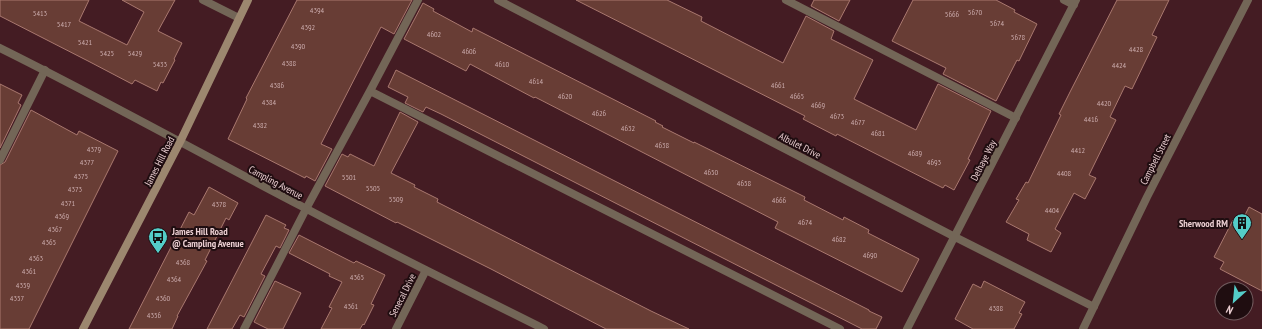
<svg xmlns="http://www.w3.org/2000/svg" width="1262" height="329" font-family="'PT Sans Narrow',sans-serif">
  <rect width="100%" height="100%" fill="#441c23"/>
  <path fill="#683d35" stroke="#a9786f" d="M0 0H89L79 21 127 45 144 12 122 0H175L158 31 182 43 174 59 175 60 163 83 161 82 157 91 135 80 132 84 90 62 0 16Z
    M297 0H412L394 34 381 27 321 144 332 149 315 181 306 176 305 178 228 139 247 99 246 98Z
    M576 0H667L702 17 701 21 783 63 806 16 834 31 831 39 873 60 854 99 916 130 938 84 991 111 968 159 970 160 954 190 945 185 943 188 837 134 836 136 803 119 805 116Z
    M814 0H850L839 21 811 6Z
    M913 0H996L1015 10 1014 12 1037 24 1019 61 1017 60 996 101 943 74 946 68 892 41Z
    M1117 0H1169L1152 35 1157 37 1132 89 1125 86 1110 117 1116 120 1089 175 1096 178 1085 199 1074 193 1055 229 1061 233 1051 252 1027 240 1029 234 1006 222 1019 200 1016 199 1026 182 1028 183 1061 115 1059 114 1070 92Z
    M423 3 434 9 433 11 472 32 473 28 656 121 655 122 663 126 662 127 694 143V142L805 197 804 200 843 220 844 217 869 230 868 233 919 259 902 292 775 228 778 222 535 97 534 98 470 64 466 71 404 39Z
    M396 70 869 310V311L882 317 876 329H862L441 114 426 107 423 112 405 103 408 97 388 87Z
    M0 84 22 95 18 103 21 105 0 148Z
    M31 110 77 135 79 131 118 151 29 329H0V165L5 162Z
    M400 112 418 122 391 173 415 185 414 187 438 199 437 202 651 311 689 329H606L491 269 397 222 396 223 325 186 342 154 348 157 350 154 374 166Z
    M209 187 238 203 229 220 226 218 205 260 207 261 177 316H178L172 329H129L189 212 194 215Z
    M1249 207 1262 214V291L1220 269 1224 262 1214 257 1233 220 1241 223Z
    M266 215 286 225 284 228 289 230 280 248 276 246 261 274 265 276 244 317 240 315 232 329H207Z
    M299 235 354 263 356 261 385 275 371 304 374 305 364 325 363 324 360 329H321L332 308 329 307 342 282 329 276 330 274 289 253Z
    M275 281 301 293 283 329H268L254 322Z
    M984 281 1025 302 1019 313 1022 314 1014 329H973L955 319 973 284 981 288Z"/>
  <g fill="none" stroke-linecap="round" stroke-linejoin="round">
    <path stroke="#736657" stroke-width="8" d="M203 0 239 18
      M786 0 1016 118
      M370 91 840 329
      M0 160 45 70
      M244 329 306 209 370 91 418 0"/>
    <path stroke="#736657" stroke-width="8" d="M498 0 955 237 1094 307
      M1064 0 1074 5
      M0 48C103 99 203 155 305 208 384 250 464 289 544 329
      M396 329 426 270
      M907 329 1076 0
      M1083 329 1147 197 1248 0"/>
    <path stroke="#9c876f" stroke-width="8" d="M83 329 180 142 248 0"/>
  </g>
  <defs>
    <symbol id="building-pin" viewBox="-11 -11 22 30"><path d="M0 17L-7.5 6A9.5 9.5 0 1 1 7.5 6Z" fill="#54cdc8" stroke="#1f0d10"/><path d="M-4-6H4V6H1V3H-1V6H-4ZM-2.5-4.3h1.7v1.8h-1.7ZM.8-4.3h1.7v1.8H.8ZM-2.5-1h1.7V.8h-1.7ZM.8-1h1.7V.8H.8Z" fill="#111"/></symbol>
    <symbol id="bus-pin" viewBox="-11 -11 22 30"><path d="M0 17L-7.5 6A9.5 9.5 0 1 1 7.5 6Z" fill="#54cdc8" stroke="#1f0d10"/><path d="M-5-6H5V4H4V6H2V4H-2V6H-4V4H-5ZM-3.5-4V0h7V-4ZM-3.5 1.2v1.5H-2V1.2ZM2 1.2v1.5H3.5V1.2Z" fill="#111"/></symbol>
  </defs>
  <g fill-rule="evenodd">
    <use href="#building-pin" x="1231" y="212" width="22" height="30"/>
    <use href="#bus-pin" x="147" y="226" width="22" height="30"/>
  </g>
  <g text-anchor="middle" stroke-width="4" stroke-linejoin="round" paint-order="stroke">
    <g font-size="8" fill="#caaaab">
      <text x="317" y="13">4394</text>
      <text x="975" y="15">5670</text>
      <text x="40" y="16">5413</text>
      <text x="952" y="17">5666</text>
      <text x="997" y="26">5674</text>
      <text x="64" y="27">5417</text>
      <text x="308" y="30">4392</text>
      <text x="434" y="37">4602</text>
      <text x="1018" y="40">5678</text>
      <text x="85" y="45">5421</text>
      <text x="298" y="49">4390</text>
      <text x="1136" y="52">4428</text>
      <text x="469" y="54">4606</text>
      <text x="107" y="56">5425</text>
      <text x="135" y="56">5429</text>
      <text x="289" y="66">4388</text>
      <text x="160" y="67">5433</text>
      <text x="502" y="67">4610</text>
      <text x="1119" y="68">4424</text>
      <text x="536" y="84">4614</text>
      <text x="277" y="88">4386</text>
      <text x="778" y="88">4661</text>
      <text x="565" y="99">4620</text>
      <text x="797" y="99">4665</text>
      <text x="269" y="105">4384</text>
      <text x="1104" y="106">4420</text>
      <text x="818" y="108">4669</text>
      <text x="599" y="116">4626</text>
      <text x="837" y="119">4673</text>
      <text x="1091" y="122">4416</text>
      <text x="858" y="125">4677</text>
      <text x="260" y="128">4382</text>
      <text x="628" y="131">4632</text>
      <text x="878" y="136">4681</text>
      <text x="662" y="148">4638</text>
      <text x="94" y="152">4379</text>
      <text x="1078" y="153">4412</text>
      <text x="915" y="156">4689</text>
      <text x="87" y="165">4377</text>
      <text x="934" y="165">4693</text>
      <text x="711" y="175">4650</text>
      <text x="1064" y="176">4408</text>
      <text x="81" y="179">4375</text>
      <text x="349" y="180">5501</text>
      <text x="744" y="186">4658</text>
      <text x="373" y="191">5505</text>
      <text x="75" y="192">4373</text>
      <text x="396" y="202">5509</text>
      <text x="779" y="203">4666</text>
      <text x="68" y="206">4371</text>
      <text x="219" y="207">4378</text>
      <text x="1052" y="213">4404</text>
      <text x="62" y="219">4369</text>
      <text x="805" y="225">4674</text>
      <text x="55" y="232">4367</text>
      <text x="839" y="242">4682</text>
      <text x="49" y="245">4365</text>
      <text x="870" y="258">4690</text>
      <text x="36" y="261">4363</text>
      <text x="183" y="265">4368</text>
      <text x="29" y="274">4361</text>
      <text x="357" y="280">4365</text>
      <text x="174" y="282">4364</text>
      <text x="23" y="288">4359</text>
      <text x="17" y="301">4357</text>
      <text x="163" y="301">4360</text>
      <text x="351" y="309">4361</text>
      <text x="996" y="311">4388</text>
      <text x="154" y="318">4356</text>
    </g>
    <g font-size="10" fill="#ebcfd2" stroke="#1f0d10">
      <text transform="translate(800 145) rotate(27)" y="4">Albulet Drive</text>
      <text transform="translate(1155 159) rotate(-63)" y="4">Campbell Street</text>
      <text transform="translate(983 160) rotate(-63)" y="4">Delhaye Way</text>
      <text transform="translate(159 161) rotate(-63)" y="4">James Hill Road</text>
      <text transform="translate(276 182) rotate(28)" y="4">Campling Avenue</text>
      <text transform="translate(402 295) rotate(-63)" y="4">Senecal Drive</text>
    </g>
    <g font-size="10" font-weight="bold" fill="#ebcfd2" stroke="#1f0d10" text-anchor="end">
      <text x="1228" y="227">Sherwood RM</text>
      <text x="172" y="235" text-anchor="start">James Hill Road<tspan x="172" dy="12">@ Campling Avenue</tspan></text>
    </g>
  </g>
  <g transform="translate(1234 301) rotate(207)"><circle r="19" fill="#1f0d10" stroke="#715b5e"/>
  <path d="M0-3L7 15L0 10L-7 15Z" fill="#54cdc8"/>
  <text y="-6" font-size="11" font-weight="bold" text-anchor="middle" fill="#ebcfd2">N</text>
  </g>
</svg>
